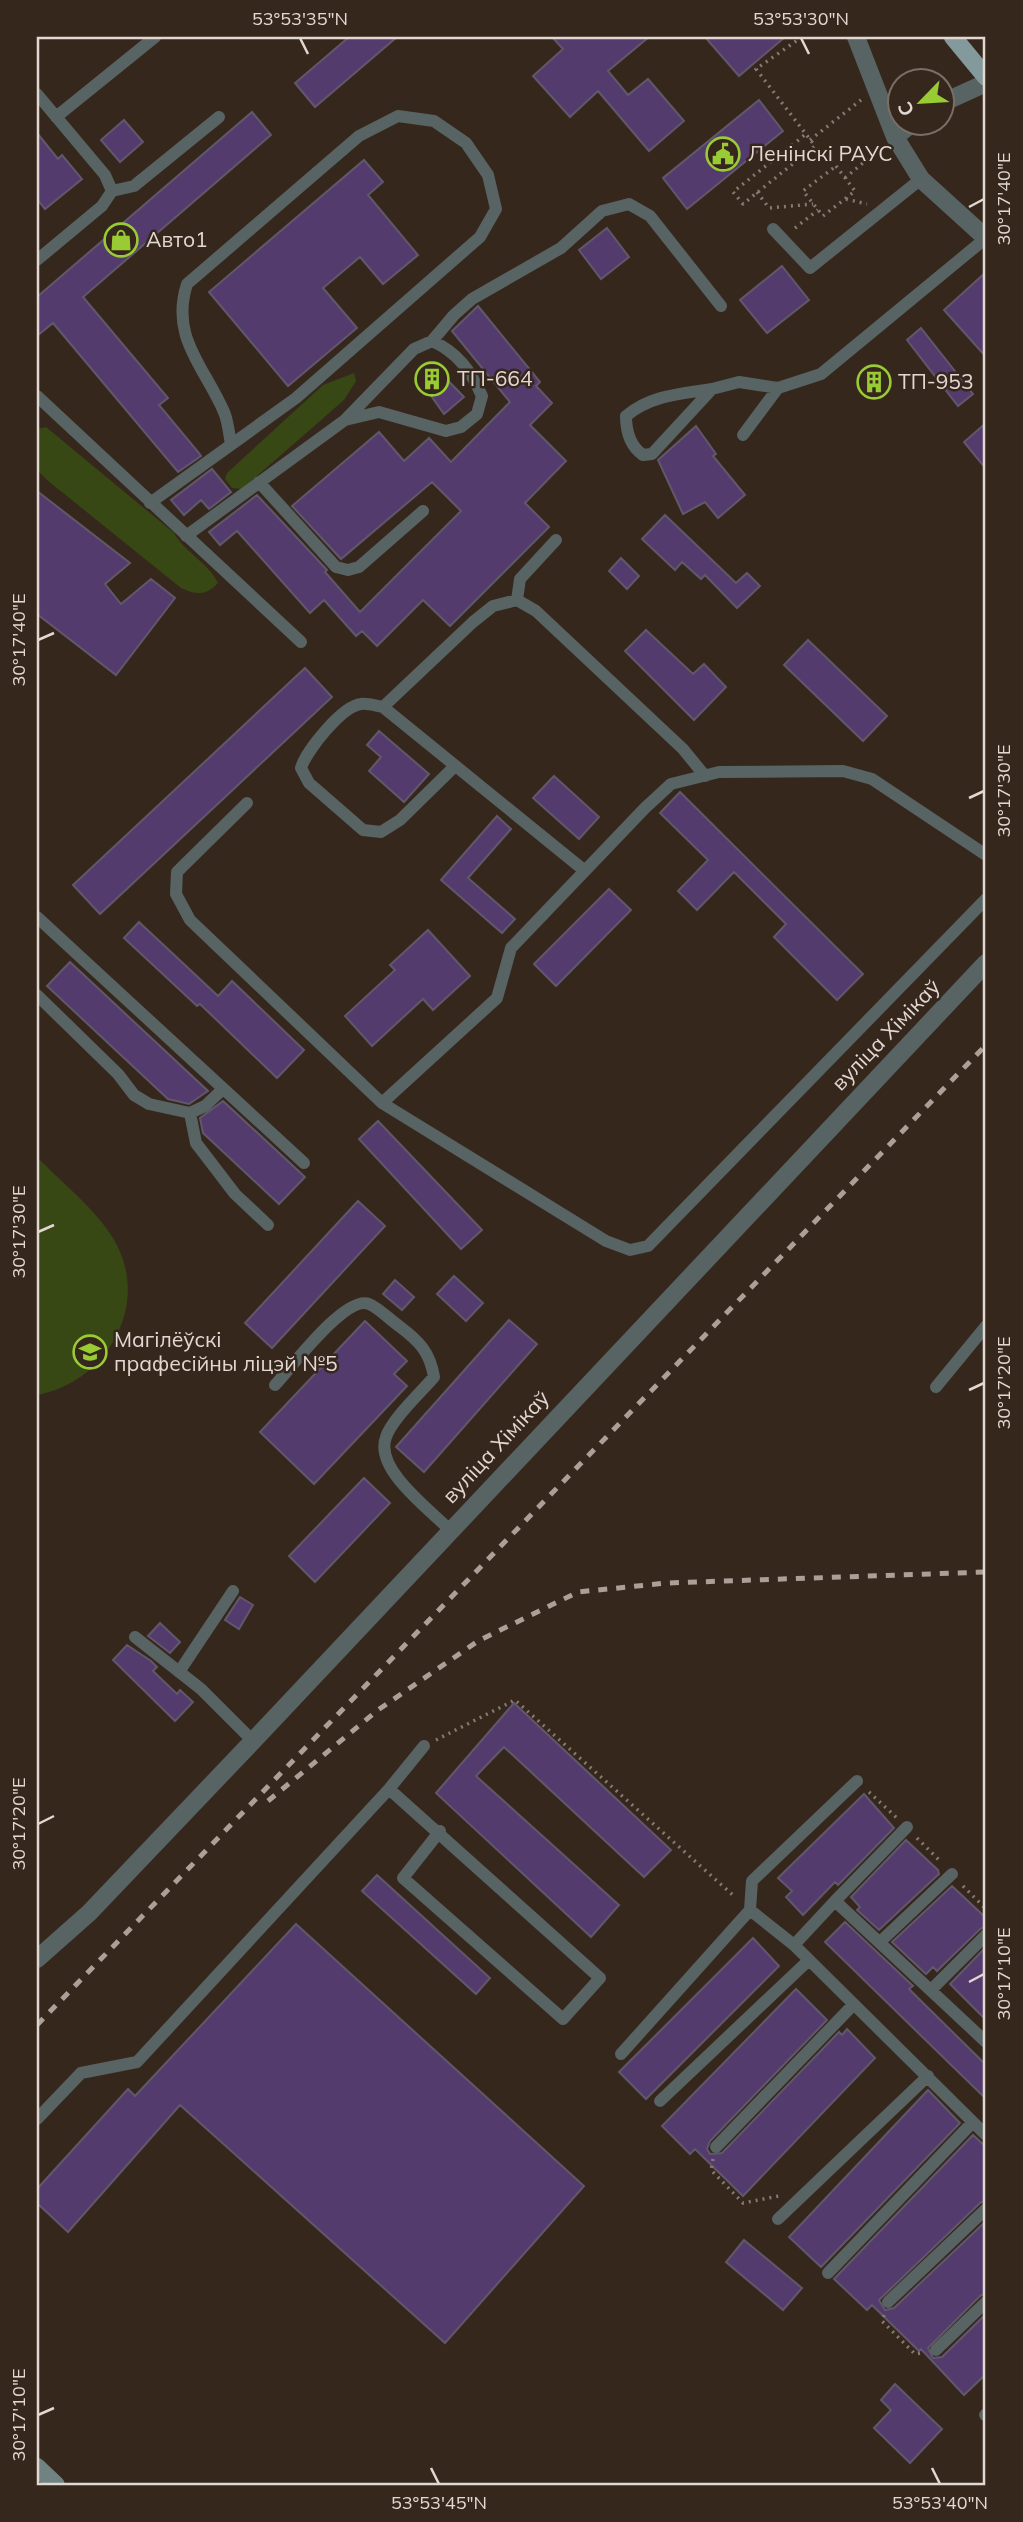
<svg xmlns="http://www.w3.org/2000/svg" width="1023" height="2522" font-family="Mulish,sans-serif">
  <rect width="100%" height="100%" fill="#36271d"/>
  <path fill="#374815" d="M354 373 356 381 344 400 242 489 232 488 225 479 227 473 323 385Z
    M46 427 174 533C185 553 208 562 218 583 206 596 196 595 181 588L47 480 37 470V429Z
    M37 1157C61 1182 92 1206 111 1235 154 1300 109 1382 37 1395Z"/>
  <path fill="#543b6e" stroke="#60586a" stroke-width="2" d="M349 37H397L315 107 295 83Z
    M552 37H649L608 71 628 95 648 79 684 121 649 151 598 91 570 117 533 76 563 49Z
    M705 37H785L739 76Z
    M759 100 783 131 687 209 663 178Z
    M252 112 271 135 83 297 168 398 159 405 199 453 201 456 178 472 53 323 37 336V297Z
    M124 120 143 142 120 162 101 140Z
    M37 133 58 159 62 155 82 179 45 209 37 199Z
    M364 160 383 182 368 195 418 255 383 284 360 257 323 288 357 328 288 386 209 292Z
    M607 228 629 257 601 279 579 250Z
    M782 266 809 300 767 333 740 300Z
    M986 272V357L944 310Z
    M478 306 540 382 536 386 552 403 530 425 566 461 525 503 549 527 450 626 423 600 377 646 362 631 356 636 324 600 310 613 237 531 220 545 209 532 257 495 327 570 325 572 360 612 461 511 432 482 341 559 292 506 379 432 404 461 429 438 451 462 510 402 452 331Z
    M921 328 973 394 958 406 907 340Z
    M432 364 464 397 444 414 417 376Z
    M986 423V469L964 442Z
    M696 426 716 454 713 456 745 495 718 518 705 502 683 514 658 460Z
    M212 469 231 492 209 509 201 500 184 515 171 500Z
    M37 491 130 563 105 584 121 604 151 579 175 598 116 675 37 614Z
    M665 515 736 583 747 573 760 586 737 608 705 575 701 579 682 562 675 570 642 539Z
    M621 558 639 576 627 589 609 571Z
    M646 630 693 674 704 664 726 687 694 720 625 651Z
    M808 640 887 716 863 741 784 665Z
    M305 668 332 697 100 914 73 885Z
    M379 731 429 774 404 802 369 771 381 757 367 745Z
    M554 776 599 817 579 839 533 798Z
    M680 792 863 974 837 1000 774 937 786 924 734 872 697 910 678 891 708 860 660 813Z
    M497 816 511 829 468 878 515 919 502 933 441 880Z
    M609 889 631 910 556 986 534 964Z
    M139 922 218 996 232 981 304 1050 277 1078 200 1004 197 1006 124 938Z
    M428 930 470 976 433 1010 423 999 372 1046 345 1016 395 970 390 965Z
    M70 962 208 1091 189 1104 168 1099 47 986Z
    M223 1101 305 1177 279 1204 203 1133 200 1118Z
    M378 1121 482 1230 461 1249 359 1139Z
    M358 1201 385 1226 272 1348 245 1323Z
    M454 1276 483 1303 466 1321 437 1294Z
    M395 1280 414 1297 402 1310 383 1294Z
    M509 1320 537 1344 424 1472 396 1447Z
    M365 1321 407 1361 394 1374 407 1386 314 1484 260 1432Z
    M364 1478 390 1503 315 1582 289 1556Z
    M240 1597 253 1605 239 1629 225 1620Z
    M160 1623 180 1642 170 1653 148 1636Z
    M127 1645 151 1661 157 1667 153 1671 177 1694 180 1690 193 1702 175 1721 113 1660Z
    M514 1703 671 1850 644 1877 504 1747 476 1776 619 1905 591 1937 436 1793Z
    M864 1794 894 1828 838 1885 835 1882 803 1915 786 1897 792 1891 778 1878Z
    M906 1840 938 1870 939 1874 879 1930 857 1910 860 1907 851 1897Z
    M377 1875 490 1978 476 1994 362 1891Z
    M952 1886 986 1918V1926L980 1929 937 1971 933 1967 926 1974 892 1942Z
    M845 1922 913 1986 909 1989 986 2065V2099L825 1942Z
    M296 1924 584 2186 445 2343 180 2105 68 2232 37 2203V2189L128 2089 135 2096Z
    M753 1938 779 1966 646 2099 619 2072Z
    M986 1947V2020L950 1984Z
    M796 1989 827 2020 710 2141 707 2149 710 2154 722 2153 839 2032 842 2035 847 2029 875 2058 743 2196 695 2149 690 2154 662 2126Z
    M928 2090 960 2123 821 2267 789 2237Z
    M973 2135 986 2147V2200L980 2203 879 2300 885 2310 894 2308 986 2221V2293L980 2296 928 2348 933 2358 942 2357 986 2314V2374L964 2395 921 2349 919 2351 872 2305 867 2310 834 2279Z
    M744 2240 802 2288 783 2310 726 2262Z
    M895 2384 942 2429 910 2463 874 2428 891 2410 881 2400Z"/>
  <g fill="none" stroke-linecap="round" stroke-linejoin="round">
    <path stroke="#867a71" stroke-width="3.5" stroke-dasharray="2 5" stroke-linecap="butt" d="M802 37 756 69 815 146 743 204 733 192 806 134
      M810 140 861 100
      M836 166 855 191 823 216 803 191Z
      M845 178 882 147
      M757 192 769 208 813 204
      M846 199 867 204
      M795 228 818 210
      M436 1740 515 1700 735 1897
      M869 1792 897 1818
      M917 1838 941 1862
      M963 1886 986 1909
      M713 2159 711 2170 743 2203 779 2196
      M884 2315 882 2321 915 2354 921 2353"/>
    <path stroke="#586363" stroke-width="12" d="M37 94 105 175 112 191 102 206 37 260
      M56 117 155 37
      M112 191 134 186 219 117
      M773 229 810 268 921 179
      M432 341 454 315 472 299 561 248 602 211 629 204 650 216 721 306
      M712 389C681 394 651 395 626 416 626 432 630 446 643 455L652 454 712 389 739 382 778 388 821 374 986 238
      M37 396 301 642
      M743 435 778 388
      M259 482 336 567 348 570 359 567 423 511
      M150 503 296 398 480 237 496 209 488 175 466 143 434 121 398 116 359 136 187 284C170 337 204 366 224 412 228 421 229 434 231 444
      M186 536 345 420 379 412 446 431 461 427 477 414 482 396C471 371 457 352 432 341L414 349 345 420
      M517 600 520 579 556 540
      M383 707 473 622 493 606 517 600 536 611 683 749 705 776
      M455 766 400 820 381 832 363 830 309 783 301 768C306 751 342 706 361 704 367 703 377 706 383 707L585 871
      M247 803 177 872 176 894 190 920 382 1103 606 1241 630 1250 648 1246 986 899
      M37 917 304 1163
      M37 995 118 1074 134 1095 149 1104 190 1113 205 1106 223 1089
      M382 1103 497 998 511 948 645 808 671 784 719 772 843 771 872 779 986 855
      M190 1113 196 1143 235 1194 268 1225
      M275 1385C291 1368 346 1294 369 1304 379 1308 390 1320 399 1326 419 1341 430 1352 434 1377 421 1392 392 1419 386 1437 374 1469 429 1509 450 1530
      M936 1387 986 1326
      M135 1637 201 1689 253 1741
      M179 1672 233 1591
      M389 1789 600 1978 563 2019 403 1878 440 1831
      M835 1901 907 1827
      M750 1910 752 1881 857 1781
      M881 1941 952 1874
      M794 1945 835 1901 986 2042
      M932 1989 986 1935
      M621 2054 750 1910 794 1945 986 2135
      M660 2101 809 1960
      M37 2119 81 2073 137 2062 389 1789 424 1746
      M716 2147 854 2004
      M778 2219 928 2076
      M828 2273 973 2122
      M888 2302 986 2209
      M936 2350 986 2302
      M985 2415 986 2414"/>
    <path stroke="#586363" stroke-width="18" d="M856 37 895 137 921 179 986 238
      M942 103 986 83
      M895 137 914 122
      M37 1959 89 1913 253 1741 986 963"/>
    <path stroke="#718283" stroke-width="18" d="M37 2467 56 2485"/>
    <path stroke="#84999b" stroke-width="18" d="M953 37 986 77"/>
    <path stroke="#ab9f98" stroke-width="5" stroke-dasharray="9 9" stroke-linecap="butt" d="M268 1801 378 1710 478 1641 578 1592 667 1583 986 1572
      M37 2025 986 1045"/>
  </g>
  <path fill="none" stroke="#e2d8d2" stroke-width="2.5" d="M300 38 308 54M801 38 809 54M969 207 984 199M38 640 54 633M969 798 984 791M38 1232 54 1225M969 1390 984 1383M38 1824 54 1816M969 1982 984 1974M38 2415 54 2408M431 2468 439 2484M932 2468 940 2484"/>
  <defs>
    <symbol id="civic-ring" viewBox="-11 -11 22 22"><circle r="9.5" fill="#36271d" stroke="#99cb35" stroke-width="1.5"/><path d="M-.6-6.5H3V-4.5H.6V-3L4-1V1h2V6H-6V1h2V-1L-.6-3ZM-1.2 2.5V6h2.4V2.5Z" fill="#99cb35"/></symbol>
    <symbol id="shop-ring" viewBox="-11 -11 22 22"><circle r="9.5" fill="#36271d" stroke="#99cb35" stroke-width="1.5"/><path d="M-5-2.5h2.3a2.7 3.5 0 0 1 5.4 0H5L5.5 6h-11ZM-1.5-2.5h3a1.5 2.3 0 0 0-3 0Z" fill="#99cb35"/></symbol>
    <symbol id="building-ring" viewBox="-11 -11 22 22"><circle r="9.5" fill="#36271d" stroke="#99cb35" stroke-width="1.5"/><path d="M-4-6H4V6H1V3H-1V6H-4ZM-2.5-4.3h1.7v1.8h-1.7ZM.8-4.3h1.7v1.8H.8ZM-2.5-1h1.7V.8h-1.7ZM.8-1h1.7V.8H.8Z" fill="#99cb35"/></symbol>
    <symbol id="university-ring" viewBox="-11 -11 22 22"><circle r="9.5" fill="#36271d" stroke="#99cb35" stroke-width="1.5"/><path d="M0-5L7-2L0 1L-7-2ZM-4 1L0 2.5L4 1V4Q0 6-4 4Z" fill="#99cb35"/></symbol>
  </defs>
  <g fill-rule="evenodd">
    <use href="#civic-ring" x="704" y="135" width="38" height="38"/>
    <use href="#shop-ring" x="102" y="221" width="38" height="38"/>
    <use href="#building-ring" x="413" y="360" width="38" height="38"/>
    <use href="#building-ring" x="855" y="363" width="38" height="38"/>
    <use href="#university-ring" x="71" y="1333" width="38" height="38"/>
  </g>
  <g text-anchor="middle" stroke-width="5" stroke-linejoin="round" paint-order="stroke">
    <g font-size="21" fill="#e2d8d2" stroke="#36271d" text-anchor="start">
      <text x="748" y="161">Ленінскі РАУС</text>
      <text x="146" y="247">Авто1</text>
      <text x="457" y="386">ТП-664</text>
      <text x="898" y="389">ТП-953</text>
      <text x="114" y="1347">Магілёўскі<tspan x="114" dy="24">прафесійны ліцэй №5</tspan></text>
    </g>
    <g font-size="21" fill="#e2d8d2" stroke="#36271d">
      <text transform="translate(886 1035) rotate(-46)" y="7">вуліца Хімікаў</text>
      <text transform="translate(496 1447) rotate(-47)" y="7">вуліца Хімікаў</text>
    </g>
  </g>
  <rect width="1023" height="2522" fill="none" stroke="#36271d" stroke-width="77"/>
  <g transform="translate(921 102) rotate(245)"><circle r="33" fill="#36271d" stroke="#7b6e65" stroke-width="2"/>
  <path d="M0-5L12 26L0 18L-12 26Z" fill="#99cb35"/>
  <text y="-10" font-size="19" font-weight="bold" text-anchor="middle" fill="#e2d8d2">С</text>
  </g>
  <rect x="38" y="38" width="946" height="2446" fill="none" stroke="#e2d8d2" stroke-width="2.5"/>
  <g font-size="18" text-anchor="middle" fill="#e2d8d2">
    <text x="300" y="25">53°53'35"N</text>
    <text x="801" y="25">53°53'30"N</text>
    <text transform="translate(1004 199) rotate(-90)" y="6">30°17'40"E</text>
    <text transform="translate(19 640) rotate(-90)" y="6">30°17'40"E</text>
    <text transform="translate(1004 791) rotate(-90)" y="6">30°17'30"E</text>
    <text transform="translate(19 1232) rotate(-90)" y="6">30°17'30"E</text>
    <text transform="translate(1004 1383) rotate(-90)" y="6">30°17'20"E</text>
    <text transform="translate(19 1824) rotate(-90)" y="6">30°17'20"E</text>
    <text transform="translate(1004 1974) rotate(-90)" y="6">30°17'10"E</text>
    <text transform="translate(19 2415) rotate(-90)" y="6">30°17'10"E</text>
    <text x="439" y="2509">53°53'45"N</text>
    <text x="940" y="2509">53°53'40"N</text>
  </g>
</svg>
